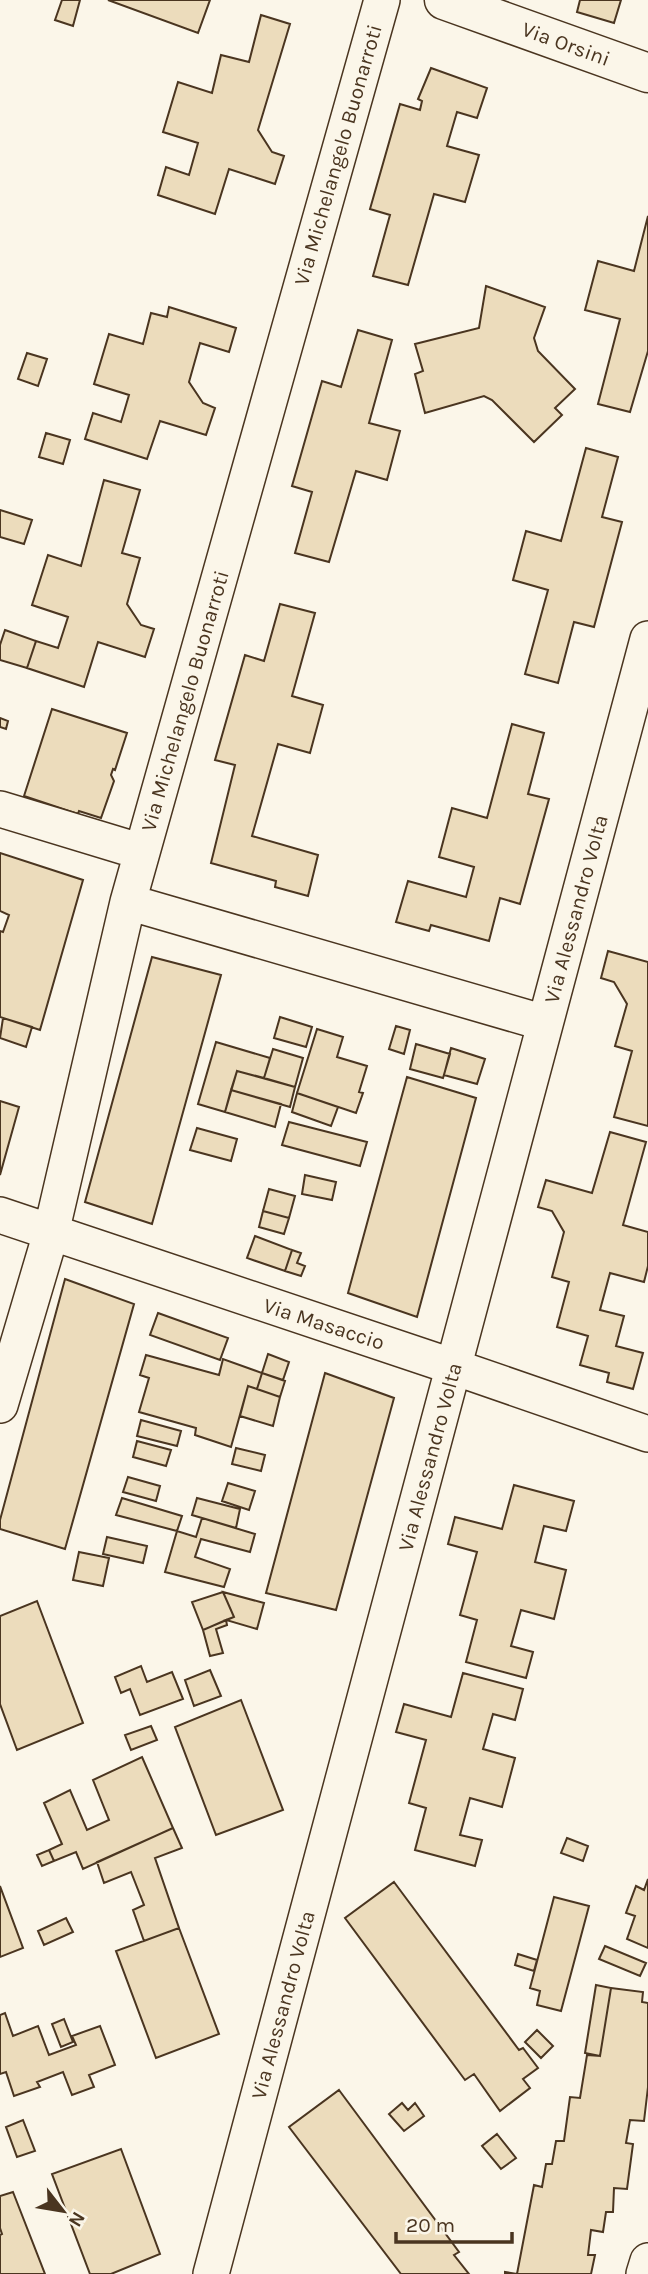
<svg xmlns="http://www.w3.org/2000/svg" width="648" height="2274" font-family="Karla,sans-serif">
  <rect width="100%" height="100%" fill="#fbf6e9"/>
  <path fill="#ecdcbc" stroke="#4a3520" stroke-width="2" d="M62 0H80L73 26 55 20Z
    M108 0H210L198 33Z
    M580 0H621L614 23 577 12Z
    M261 15 290 24 258 130 272 152 284 156 275 184 229 169 215 214 158 195 166 167 189 175 198 143 163 132 178 82 212 93 221 55 249 62Z
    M431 68 487 88 477 118 457 112 447 146 479 155 465 202 434 194 408 285 373 276 390 215 370 209 400 104 420 110 422 101 418 99Z
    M648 216V351L630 412 598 404 620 319 585 310 598 261 634 271Z
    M486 286 545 307 534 338 538 351 575 389 555 408 562 415 534 442 492 400 484 396 425 413 415 374 423 371 415 344 479 328Z
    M169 307 236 328 229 352 200 343 189 382 203 403 215 408 206 435 160 421 147 459 85 439 93 413 121 422 129 395 94 384 109 334 143 344 151 313 167 317Z
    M358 330 392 340 369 423 400 431 387 480 356 471 329 562 295 553 312 492 292 486 322 381 341 387Z
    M27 353 47 359 38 386 18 379Z
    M46 433 70 440 63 464 39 457Z
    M586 448 618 457 602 517 622 522 594 627 574 622 558 683 525 674 548 590 513 580 526 531 561 541Z
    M104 480 140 490 122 553 140 558 127 604 141 625 154 629 145 657 98 642 84 687 27 668 36 641 58 648 68 617 32 605 48 555 81 566Z
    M0 510 32 520 24 544 0 537Z
    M280 604 315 613 292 696 323 705 310 753 278 744 252 836 318 855 308 896 275 887 276 881 211 863 235 765 215 760 245 655 264 661Z
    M5 630 36 641 27 668 0 660V645Z
    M52 709 127 733 115 770 113 769 111 775 114 781 101 818 79 811 78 814 24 796Z
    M0 718 8 721 6 729 0 727Z
    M512 724 544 733 528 794 549 799 520 904 500 898 489 941 431 925 429 931 396 922 408 881 466 897 474 867 439 857 452 808 487 818Z
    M0 853 83 880 40 1030 0 1017V931L3 932 9 915 0 911Z
    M608 951 648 962V1126L614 1117 632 1051 615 1046 627 1004 614 982 601 978Z
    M152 957 221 975 152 1224 85 1202Z
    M280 1017 312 1027 306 1047 274 1038Z
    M3 1018 32 1027 26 1047 0 1038Z
    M396 1026 410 1030 404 1054 389 1049Z
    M317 1029 343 1037 337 1057 367 1066 359 1092 363 1093 356 1113 297 1093Z
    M216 1042 270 1058 264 1078 237 1071 225 1112 198 1104Z
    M416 1044 450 1054 443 1078 410 1069Z
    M451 1048 485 1059 477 1084 444 1075Z
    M273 1049 303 1058 295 1087 264 1078Z
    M237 1071 295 1087 290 1107 231 1090Z
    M407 1077 476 1098 417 1317 348 1293Z
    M231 1090 281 1104 275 1127 225 1112Z
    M297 1093 338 1107 331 1126 292 1112Z
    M0 1101 19 1107 0 1175Z
    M289 1122 367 1142 360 1166 282 1145Z
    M197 1128 237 1139 231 1161 190 1150Z
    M610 1132 646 1142 623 1225 648 1232V1266L644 1282 610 1273 600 1310 624 1316 616 1346 643 1353 633 1389 607 1382 609 1373 580 1365 588 1336 557 1327 569 1282 552 1277 564 1232 552 1211 538 1207 546 1180 592 1193Z
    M305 1175 336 1182 332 1200 302 1194Z
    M269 1189 295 1196 289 1218 263 1211Z
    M263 1211 289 1218 284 1234 259 1227Z
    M255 1236 292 1250 285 1271 247 1258Z
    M292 1250 301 1253 297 1263 305 1266 301 1276 285 1271Z
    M65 1279 134 1304 65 1549 0 1529V1520Z
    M158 1313 228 1338 220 1360 150 1335Z
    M268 1354 289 1362 283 1380 262 1373Z
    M146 1355 219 1375 223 1359 262 1373 257 1389 248 1386 231 1447 195 1435 196 1428 139 1412 149 1378 140 1375Z
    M262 1373 285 1381 280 1397 257 1389Z
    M325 1373 394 1398 336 1610 266 1593Z
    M248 1386 280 1397 273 1426 240 1416Z
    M141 1420 181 1431 177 1446 137 1436Z
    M137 1441 171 1450 166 1466 133 1457Z
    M236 1448 265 1455 261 1471 232 1464Z
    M128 1477 160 1486 156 1501 123 1492Z
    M228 1483 255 1491 249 1510 222 1501Z
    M514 1485 574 1501 566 1531 544 1526 535 1562 566 1570 554 1619 521 1610 511 1646 533 1652 526 1678 466 1662 477 1620 460 1615 477 1552 448 1544 455 1517 502 1529Z
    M122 1498 182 1516 177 1531 116 1515Z
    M197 1498 240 1509 236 1528 192 1515Z
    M202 1518 255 1534 250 1552 201 1539 195 1557 230 1569 224 1587 165 1572 177 1531 196 1537Z
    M107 1537 147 1546 143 1563 103 1554Z
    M79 1552 109 1558 103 1586 73 1580Z
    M223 1592 264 1603 257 1629 226 1620 234 1617Z
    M223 1592 234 1617 203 1630 192 1602Z
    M37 1601 83 1723 17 1750 0 1704V1616Z
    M226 1620 227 1625 216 1629 223 1653 210 1656 203 1630Z
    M141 1666 147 1682 172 1672 183 1699 140 1715 130 1689 121 1693 115 1677Z
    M210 1670 221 1696 194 1706 185 1680Z
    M463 1673 523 1689 515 1720 493 1714 483 1749 515 1758 502 1807 470 1798 460 1835 482 1840 475 1866 415 1850 426 1808 409 1803 426 1740 396 1732 404 1704 451 1717Z
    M241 1700 283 1810 216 1835 175 1727Z
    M151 1726 157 1740 131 1750 125 1735Z
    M142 1757 173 1828 83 1869 76 1852 54 1861 49 1850 62 1844 44 1803 70 1790 87 1830 109 1820 93 1780Z
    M173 1828 182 1848 155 1858 179 1928 144 1941 133 1910 144 1905 131 1872 104 1883 97 1862Z
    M567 1838 588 1846 583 1861 561 1853Z
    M49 1850 54 1861 42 1866 37 1855Z
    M648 1879V1948L627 1939 635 1916 626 1913 636 1886 644 1890Z
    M394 1882 519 2050 523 2048 538 2068 523 2079 530 2088 500 2111 474 2074 465 2080 345 1918Z
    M0 1886 23 1948 0 1957Z
    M554 1897 589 1906 561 2011 537 2005 540 1991 530 1988Z
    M66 1918 73 1932 44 1945 38 1931Z
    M179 1928 219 2034 156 2058 116 1951Z
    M605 1946 646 1963 640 1976 599 1959Z
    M518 1954 537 1960 534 1971 515 1965Z
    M596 1985 611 1988 600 2056 585 2053Z
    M611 1988 643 1992 642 2002 648 2003V2087L644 2121 630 2120 626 2143 633 2144 627 2189 614 2188 613 2212H606L603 2232 591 2230 588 2255H595L591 2274H505V2272L517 2274 534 2185 542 2187 546 2164H552L556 2141H564L570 2097 580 2098 587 2055 600 2056Z
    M5 2013 13 2036 38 2026 49 2055 76 2045 72 2036 100 2026 115 2065 89 2075 94 2087 72 2095 63 2072 37 2082 40 2087 14 2096 6 2072 0 2074V2015Z
    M64 2019 73 2042 61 2047 52 2024Z
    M537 2030 553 2046 541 2058 525 2042Z
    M339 2090 459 2252 454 2255 469 2274H401L289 2127Z
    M402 2103 408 2110 415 2103 424 2116 404 2131 389 2114Z
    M23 2120 35 2151 17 2157 6 2127Z
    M497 2134 516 2158 501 2169 482 2146Z
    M121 2149 160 2254 111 2274H90L52 2174Z
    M13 2192 45 2274H0V2235L2 2234 0 2228V2196Z"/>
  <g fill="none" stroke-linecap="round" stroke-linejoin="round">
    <defs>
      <path id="street" d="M0 809 142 852
        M128 902 545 1023
        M0 1215 454 1367 648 1434
        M0 1405 51 1233 128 902 382 0
        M211 2274 648 639
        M644 2274 648 2261"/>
      <path id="secondary" d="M444 0 648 73"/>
    </defs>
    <use href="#street" stroke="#4a3520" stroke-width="38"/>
    <use href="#secondary" stroke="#4a3520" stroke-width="41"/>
    <use href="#street" stroke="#fbf6e9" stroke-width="35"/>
    <use href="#secondary" stroke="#fbf6e9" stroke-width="38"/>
  </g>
  <g text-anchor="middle" stroke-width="5" stroke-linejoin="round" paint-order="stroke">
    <g font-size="21" fill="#4a3520" stroke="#fbf6e9">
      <text transform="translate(566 44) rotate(20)" y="7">Via Orsini</text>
      <text transform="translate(338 155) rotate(-74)" y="7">Via Michelangelo Buonarroti</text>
      <text transform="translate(185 701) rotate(-74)" y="7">Via Michelangelo Buonarroti</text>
      <text transform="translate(576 909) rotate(-75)" y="7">Via Alessandro Volta</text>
      <text transform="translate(324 1324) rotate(18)" y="7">Via Masaccio</text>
      <text transform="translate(430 1457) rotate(-75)" y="7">Via Alessandro Volta</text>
      <text transform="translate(283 2005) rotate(-75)" y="7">Via Alessandro Volta</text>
    </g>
  </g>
  <g transform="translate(63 2211) rotate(121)" stroke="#fbf6e9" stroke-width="5" paint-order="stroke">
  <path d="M0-5L12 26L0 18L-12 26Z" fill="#4a3520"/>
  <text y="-10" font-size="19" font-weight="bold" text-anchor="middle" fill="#4a3520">N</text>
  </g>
  <path d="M396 2232v10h116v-10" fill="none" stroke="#4a3520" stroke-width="3.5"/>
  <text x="406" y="2232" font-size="21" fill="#4a3520" stroke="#fbf6e9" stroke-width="5" paint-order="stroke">20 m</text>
</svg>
